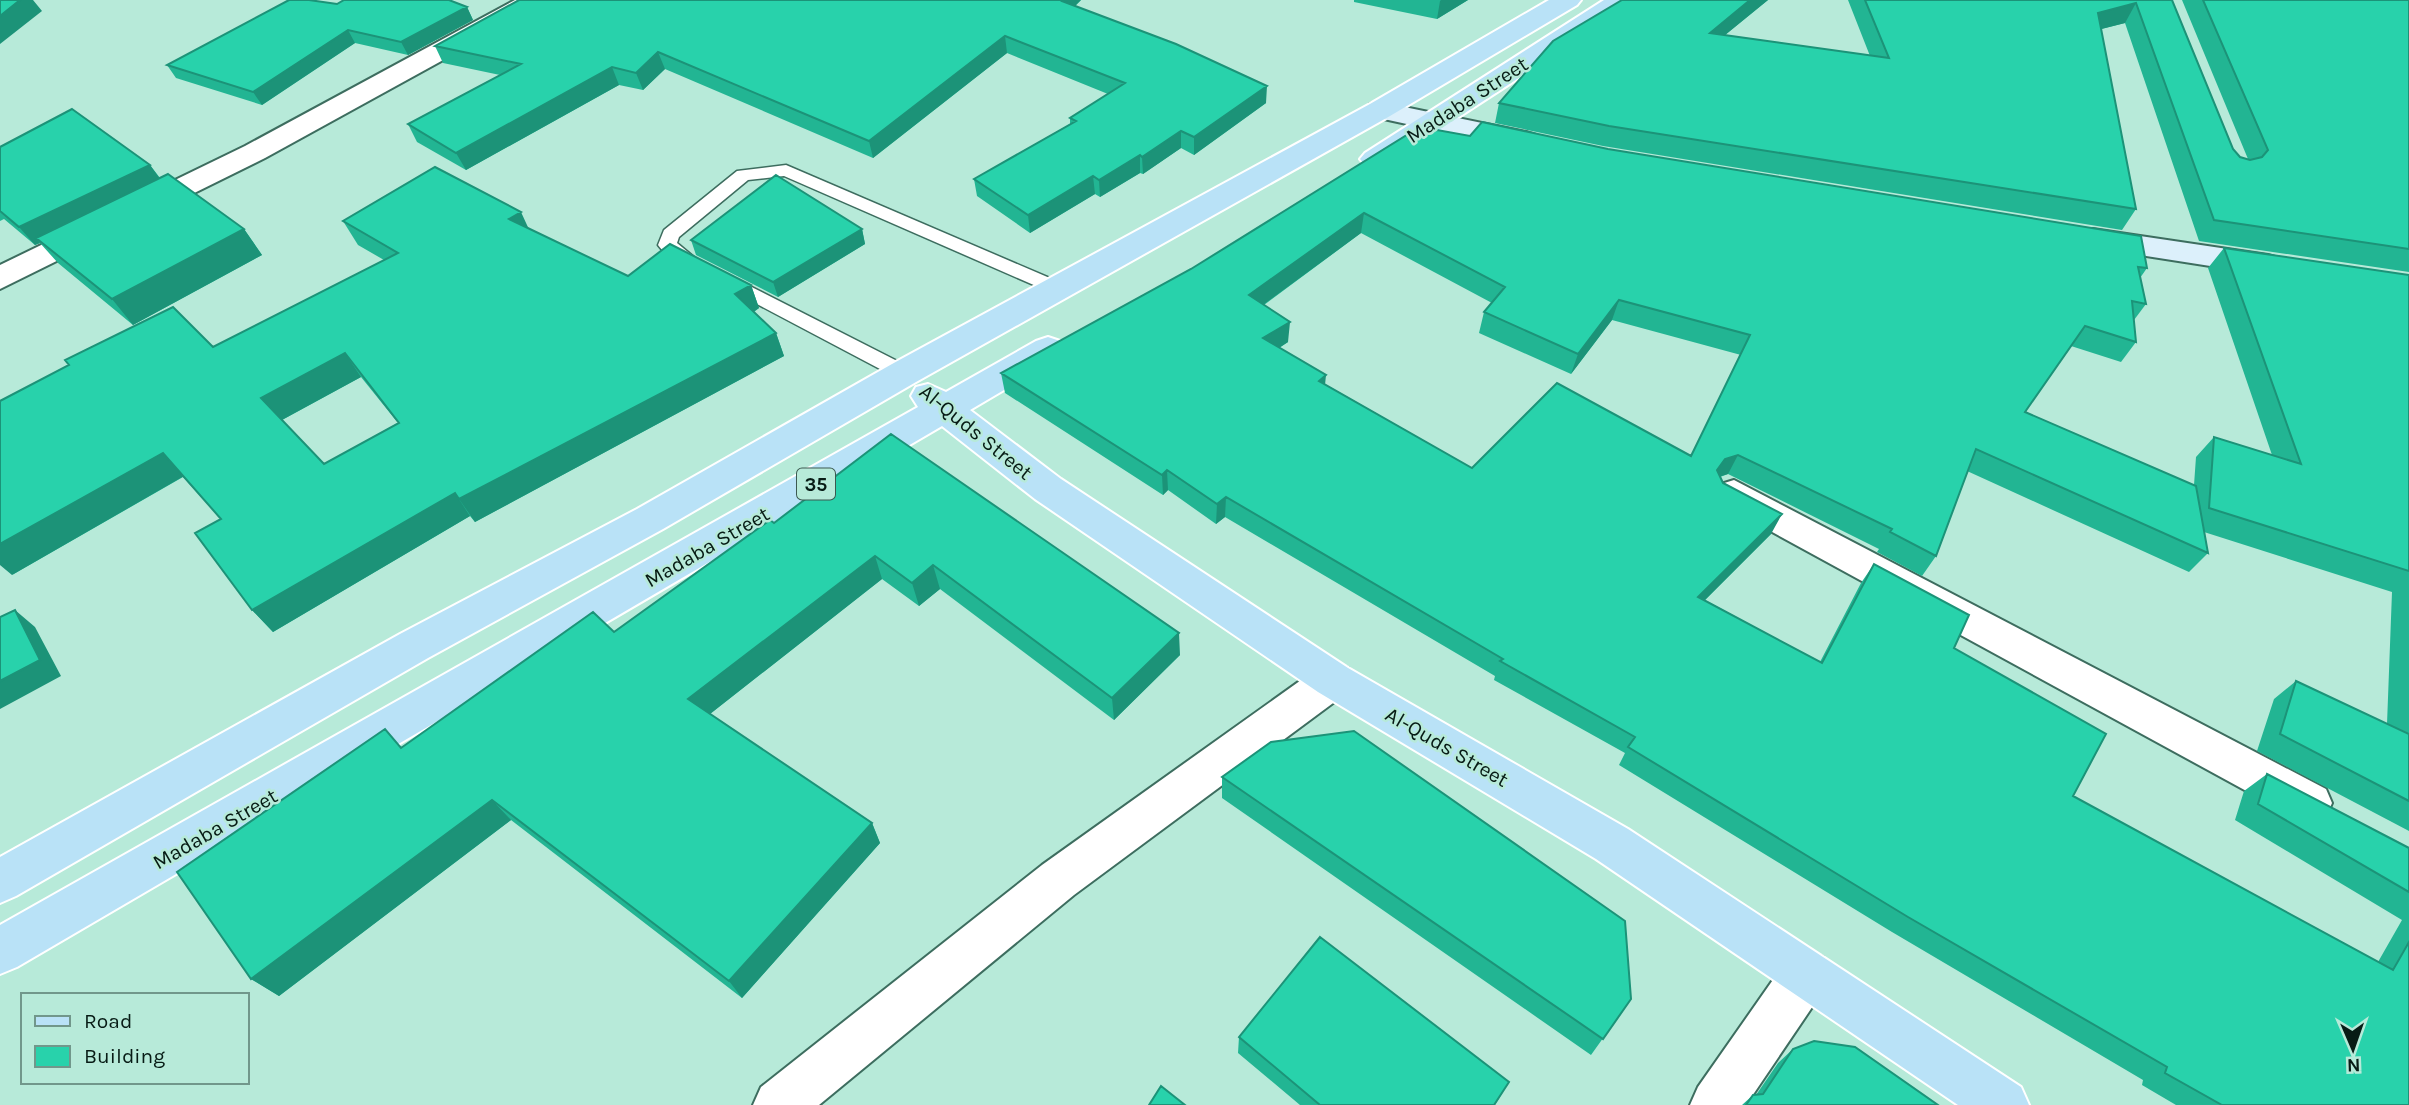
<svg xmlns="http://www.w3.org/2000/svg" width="2409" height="1105" font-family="Karla,sans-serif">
  <rect width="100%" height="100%" fill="#b7ead9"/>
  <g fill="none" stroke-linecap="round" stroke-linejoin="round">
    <defs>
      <path id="service" d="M786 165 1066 285 1069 289 1066 293H1052L784 176 748 180 679 237 677 243 700 262 698 266C684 270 666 256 658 245L664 230 737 171Z
        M728 275 911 368 914 373 904 380 897 378 721 285 718 281Z"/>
      <path id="minor" d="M515 0H547L543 5 265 158 0 289V265L245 146Z
        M1734 480 2326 789 2332 803 2326 817 2310 823 2294 817 1721 504 1715 494 1721 484Z
        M1333 662 1348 668 1354 680 1348 692 1074 895 819 1105H753L761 1087 1042 865 1318 668Z
        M1806 950 1823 957 1830 974 1823 991 1746 1105H1690L1698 1087 1789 957Z"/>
      <path id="secondary" d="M1380 102 1526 132 1536 135 1541 141 1536 147 1526 150 1370 116 1366 110 1370 104Z
        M2093 229 2268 255 2279 258 2284 265 2279 272 2268 275 2082 246 2077 239 2082 232Z"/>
      <path id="primary" d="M1549 0H1581L1577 5 1390 116 916 382 663 529 428 658 16 896 0 903V857L400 634 637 509 892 364 1370 104Z
        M1604 0H1635L1631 5 1385 165 1375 168 1365 165 1360 159 1365 153Z
        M1048 337 1060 341 1065 349 1060 357 970 410 1061 479 1348 668 1628 829 2021 1087 2029 1105H1958L1596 859 1318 692 1035 499 942 426 17 967 0 974V925L918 407 911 396 916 387 928 384 946 392 1036 341Z"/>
    </defs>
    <use href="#service" stroke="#3d6d5f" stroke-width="3"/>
    <use href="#minor" stroke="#3d6d5f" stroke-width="4"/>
    <use href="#secondary" stroke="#3d6d5f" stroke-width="4"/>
    <use href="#primary" stroke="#fff" stroke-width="4"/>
    <use href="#service" fill="#fff" fill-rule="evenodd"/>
    <use href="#minor" fill="#fff" fill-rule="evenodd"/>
    <use href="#secondary" fill="#dcf0fb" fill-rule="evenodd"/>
    <use href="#primary" fill="#b9e2f7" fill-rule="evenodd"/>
  </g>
  <path fill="#22b593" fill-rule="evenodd" d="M519 0H1081L1075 6 1266 103 1194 155 1181 148 1143 174 1140 173 1100 197 1095 194 1030 233 977 196 974 179 1070 124V118L1108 94 1007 53 873 158 665 69 643 90 619 85 466 170 417 142 408 124 500 75 443 63 435 46Z
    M1354 0H1468L1437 19 1354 2Z
    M1622 0H1768L1725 35 1870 56 1848 0H2172L2233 149 2240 157 2248 159 2182 0H2409V272L2199 241 2125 23 2101 29 2136 209 2122 230 1603 146 1495 123 1499 103Z
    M337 4 467 7 473 20 408 55 355 43 262 105 176 78 167 65Z
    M1410 133 2147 268 2140 278 2146 304 2134 320 2136 342 2121 362 2071 346 2025 412 2194 485 2196 457 2214 437 2272 455 2208 268 2224 248 2409 275V831L2257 751 2274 699 2296 681 2387 724 2392 592 2204 532 2208 553 2189 572 1967 471 1936 556 1922 576 1877 552 1879 549 1728 474 1720 477 1723 483 1771 534 1705 600 1820 662 1861 583 1874 564 1954 648 2073 796 2378 962 2402 920 2235 820 2244 791 2267 774 2409 848V1105H2176L2142 1085 2143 1080 1892 932 1619 765 1625 753 1494 680 1495 676 1225 517 1216 524 1168 490 1163 495 1005 393 1001 373 1191 269ZM1361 233 1492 303 1484 312 1479 333 1571 374 1612 320 1741 355 1691 456 1472 468 1325 384 1279 348 1288 342 1264 305Z
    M0 147 150 165 160 178 244 229 262 255 133 325 58 263 40 243 35 245 4 219 0 221Z
    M343 221 529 229 628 276 751 285 759 308 754 312 776 333 784 356 475 522 470 516 273 632 252 610 221 519 183 477 12 575 213 347 384 260 358 245ZM361 377 398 423 324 464 282 420Z
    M862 229 865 244 778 297 696 255 691 240Z
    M891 434 1180 655 1114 720 940 589 919 606 882 579 710 714 872 823 880 843 742 998 511 820 279 996 251 979 402 747 614 632 774 523Z
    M1222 777 1631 999 1591 1055 1222 798Z
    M1239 1037 1509 1082 1495 1105H1300L1238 1053Z
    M1793 1049 1938 1105H1742L1753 1095H1756L1778 1063Z"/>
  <path fill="#1c9378" d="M20 0H33L42 11 0 44V16Z
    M1063 0H1081L1063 18Z
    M1441 0H1468L1437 19 1440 1Z
    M1750 0H1768L1703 53 1710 33Z
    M2136 3 2125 23 2086 33 2098 13Z
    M467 7 473 20 408 55 401 42Z
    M348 30 355 43 262 105 253 92Z
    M1005 36 1007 53 873 158 869 141Z
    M658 52 665 69 643 90 636 73Z
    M612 67 619 85 466 170 456 153Z
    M1267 86 1266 103 1194 155V137Z
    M1181 131V148L1143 174 1142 157Z
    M1140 155V173L1100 197 1099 180Z
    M150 165 163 183 36 238 40 243 35 245 19 227Z
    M1093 176 1095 194 1030 233 1028 215Z
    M521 212 532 236 509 219Z
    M1364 213 1361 233 1248 316 1249 295Z
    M244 229 262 255 133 325 112 299Z
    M862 229 865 244 778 297 773 282Z
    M751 285 759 308 744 318 735 294Z
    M1619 300 1612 320 1571 374 1578 354Z
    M1290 322 1288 342 1262 359 1263 338Z
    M776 333 784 356 475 522 459 499Z
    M345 353 361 377 280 421 261 398Z
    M1326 375 1324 395 1319 381Z
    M163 453 184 476 12 575 0 565V544Z
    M1738 455 1728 474 1715 478 1717 470 1725 459Z
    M1167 470 1168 490 1163 495 1162 475Z
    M455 493 470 516 273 632 252 610Z
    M1226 497 1225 517 1216 524 1217 504Z
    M1782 514 1771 534 1689 616 1698 597Z
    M875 556 882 579 701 721 688 699Z
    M933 565 940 589 919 606 912 583Z
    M15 610 35 627 61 676 0 709V681Z
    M1179 633 1180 655 1114 720 1112 698Z
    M492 800 511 820 279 996 251 979Z
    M872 823 880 843 742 998 729 981Z"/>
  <path fill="#28d2ab" stroke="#1c9378" stroke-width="2" fill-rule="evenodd" d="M0 0H20L0 16Z
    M289 0H309L337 4 344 0H449L467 7 401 42 348 30 253 92 167 65Z
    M519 0H1063L1062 1 1176 44 1267 86 1194 137 1181 131 1142 157 1140 155 1099 180 1093 176 1028 215 974 179 1076 121 1070 118 1125 83 1005 36 869 141 658 52 636 73 612 67 456 153 408 124 521 64 435 46Z
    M1622 0H1750L1710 33 1889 58 1865 0H2172L2233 149 2240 157 2250 160 2262 157 2268 150 2203 0H2409V249L2214 220 2136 3 2098 13 2136 209 1609 126 1499 103 1553 41Z
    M72 109 150 165 19 227 0 211V147Z
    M1482 122 1608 149 2141 236 2147 268 2138 267 2146 304 2132 301 2136 342 2085 326 2025 412 2196 486 2208 553 1976 449 1936 556 1890 532 1892 529 1738 455 1725 459 1717 470 1723 483 1782 514 1698 597 1822 663 1874 564 1969 615 1954 648 2106 734 2073 796 2393 970 2409 942V1105H2222L2165 1073 2167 1067 1908 917 1628 747 1635 737 1500 661 1503 659 1226 497 1217 504 1167 470 1162 475 1001 373 1191 269 1410 133 1437 130 1470 136ZM1364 213 1505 287 1484 312 1578 354 1619 300 1750 335 1691 456 1557 383 1472 468 1319 381 1326 375 1263 338 1290 322 1249 295Z
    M435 167 521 212 509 219 628 276 670 244 751 285 735 294 776 333 459 499 455 493 252 610 195 533 221 519 163 453 0 544V401L69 365 65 360 173 307 213 347 398 253 343 221ZM345 353 399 423 324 464 261 398Z
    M168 174 244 229 112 299 36 238Z
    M776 175 862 229 773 282 691 240Z
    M2224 248 2409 275V571L2209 508 2214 437 2301 464Z
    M891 434 1179 633 1112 698 933 565 912 583 875 556 688 699 872 823 729 981 492 800 251 979 177 872 385 729 401 748 593 612 614 632 770 520 774 523Z
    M15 610 40 660 0 681V617Z
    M2296 681 2409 734V801L2280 734Z
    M1354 731 1625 921 1631 999 1603 1039 1222 777 1271 742Z
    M2267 774 2409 848V892L2258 804Z
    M1320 937 1509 1082 1494 1105H1320L1239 1037Z
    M1814 1041 1855 1047 1938 1105H1746L1753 1095 1763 1094 1793 1049Z
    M1161 1086 1185 1105H1149Z"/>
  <g text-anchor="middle" stroke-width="5" stroke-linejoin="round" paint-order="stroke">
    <rect fill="#b7ead9" stroke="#3c5950" stroke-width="2" x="797" y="468.5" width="38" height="31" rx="5"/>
    <g font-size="19" font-weight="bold" fill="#071b15">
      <text x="816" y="491">35</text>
    </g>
    <g font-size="21" fill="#071b15" stroke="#b7ead9">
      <text transform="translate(1467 100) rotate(-33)" y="7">Madaba Street</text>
      <text transform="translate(976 432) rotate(39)" y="7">Al-Quds Street</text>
      <text transform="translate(707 547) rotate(-30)" y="7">Madaba Street</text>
      <text transform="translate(1447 747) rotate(30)" y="7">Al-Quds Street</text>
      <text transform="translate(215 829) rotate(-30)" y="7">Madaba Street</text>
    </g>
  </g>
  <rect x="21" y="993" width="228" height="91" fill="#b7ead9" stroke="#71978b" stroke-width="2"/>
  <rect x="35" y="1016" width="35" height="10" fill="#b9e2f7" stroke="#71978b" stroke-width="2"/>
  <text x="84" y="1028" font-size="21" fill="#071b15">Road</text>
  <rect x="35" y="1046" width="35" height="21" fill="#28d2ab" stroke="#71978b" stroke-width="2"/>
  <text x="84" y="1063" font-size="21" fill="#071b15">Building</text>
  <g transform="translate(2353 1049) rotate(178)" stroke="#b7ead9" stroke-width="5" paint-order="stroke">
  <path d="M0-5L12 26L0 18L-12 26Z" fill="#071b15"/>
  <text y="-10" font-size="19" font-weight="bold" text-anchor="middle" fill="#071b15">N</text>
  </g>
</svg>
